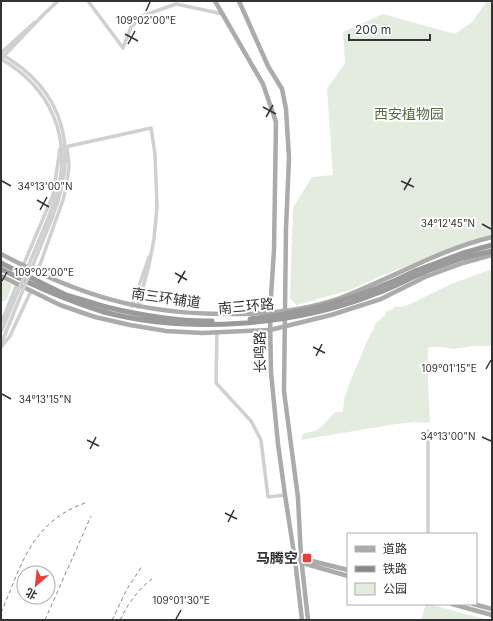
<svg xmlns="http://www.w3.org/2000/svg" width="493" height="621" font-family="Inter,'Noto Sans SC',sans-serif">
  <rect width="100%" height="100%" fill="#fff"/>
  <path fill="#e4ecdf" d="M487 1H492V234L381 276 350 290 297 305 290 299 293 208 312 177 333 175 327 89 345 63 343 32 383 14 455 34 472 22Z
    M492 269V346H473L454 349 440 347H428C427 372 429 397 430 423L414 422 396 424 301 440 303 434 317 430 324 424 335 412H343L344 399 350 382 368 339 375 326 374 325 386 314 385 312 393 309 395 306 398 307 406 306 451 284Z
    M1 279 11 284V289L6 301 4 300 3 302 1 301Z
    M426 604H429L488 620H421Z"/>
  <g fill="none" stroke-linecap="round" stroke-linejoin="round">
    <path stroke="#d0d0d0" stroke-width="3.5" d="M88 1 123 48
      M45 13 1 59C51 88 72 137 57 193 55 201 51 209 49 216
      M44 14 58 1
      M123 48 131 27 142 16 176 4 223 14
      M1 53 35 22
      M1 54C66 91 79 151 52 218
      M65 147 151 128 155 154 157 207 154 239 149 265 138 307
      M23 266 53 195 60 149
      M37 273 63 200 67 184 69 165 67 147
      M132 306 149 257
      M1 324 17 284
      M217 332 216 383 251 421 261 440 268 497 285 495
      M1 344 6 332
      M1 347 10 336 31 291
      M428 431V534"/>
    <path stroke="#ababab" stroke-width="4.5" d="M215 1 263 84 276 122 274 250 270 312 271 372 278 444 285 495 295 560 302 620
      M239 1 268 66 282 89 286 109 289 158 286 229 284 391 298 498 301 557 308 620
      M1 254C80 296 143 315 233 314 268 314 306 310 340 298 391 279 438 250 492 237
      M1 276 60 305 95 317 130 325 166 331 202 333 270 330 331 315 381 299 425 277 463 263 492 255
      M300 558 348 570
      M299 562 348 576
      M452 604 492 615
      M473 604 492 609"/>
    <path stroke="#9a9a9a" stroke-width="5" d="M1 263 66 295 106 307
      M1 269C34 286 68 301 104 312
      M415 271 463 253 492 245
      M425 272 463 258 492 251"/>
    <path stroke="#888" stroke-width="1" stroke-dasharray="4 3" stroke-linecap="butt" d="M1 613C21 566 31 522 85 503
      M45 620 91 516
      M112 620 127 589 142 566
      M120 620C128 604 138 589 152 579"/>
    <path stroke="#d0d0d0" stroke-width="3.5" d="M2 330 49 216
      M6 332 52 218"/>
    <path stroke="#9a9a9a" stroke-width="5" d="M106 307C140 315 177 322 212 321
      M104 312C188 334 295 326 375 294 392 288 408 279 425 272
      M250 319C307 313 363 297 415 271"/>
  </g>
  <path fill="none" stroke="#333" stroke-width="1.5" d="M146 11 150 2M125 34 138 41M128 44 135 31M263 107 276 114M266 117 273 105M2 181 11 186M401 181 414 187M404 190 411 178M37 200 49 207M40 210 47 197M482 224 491 229M175 273 187 280M2 281 7 272M178 283 185 271M313 347 325 353M316 356 322 344M486 369 491 360M2 394 11 399M482 437 491 441M87 440 99 446M90 449 96 437M225 513 237 519M228 522 234 510M176 619 181 610"/>
  <rect fill="#e4413b" stroke="#fff" stroke-width="1.5" x="302" y="553" width="10" height="10" rx="2"/>
  <g text-anchor="middle" stroke-width="4" stroke-linejoin="round" paint-order="stroke">
    <g font-size="14" fill="#516f3f" stroke="#fff">
      <text x="409" y="119">西安植物园</text>
    </g>
    <g font-size="14" fill="#333" stroke="#fff">
      <text transform="translate(166 298) rotate(8)" y="5">南三环辅道</text>
      <text transform="translate(246 306) rotate(-5)" y="5">南三环路</text>
      <text transform="translate(260 352) rotate(-91)" y="5">长鸣路</text>
    </g>
    <g font-size="14" font-weight="bold" fill="#333" stroke="#fff" text-anchor="end">
      <text x="298" y="563">马腾空</text>
    </g>
  </g>
  <g font-size="10" text-anchor="middle" fill="#333" stroke="#fff" stroke-width="4" stroke-linejoin="round" paint-order="stroke">
    <text x="146" y="24">109°02'00"E</text>
    <text x="45" y="190">34°13'00"N</text>
    <text x="448" y="227">34°12'45"N</text>
    <text x="44" y="276">109°02'00"E</text>
    <text x="449" y="372">109°01'15"E</text>
    <text x="45" y="403">34°13'15"N</text>
    <text x="448" y="440">34°13'00"N</text>
    <text x="181" y="604">109°01'30"E</text>
  </g>
  <rect width="493" height="621" fill="none" stroke="#333333" stroke-width="4"/>
  <rect x="347" y="533" width="130" height="72" fill="#ffffff" stroke="#adadad"/>
  <rect x="355" y="546" width="20" height="6" fill="#ababab" stroke="#adadad"/>
  <text x="383" y="553" font-size="12" fill="#333333">道路</text>
  <rect x="355" y="566" width="20" height="6" fill="#888888" stroke="#adadad"/>
  <text x="383" y="573" font-size="12" fill="#333333">铁路</text>
  <rect x="355" y="583" width="20" height="12" fill="#e4ecdf" stroke="#adadad"/>
  <text x="383" y="593" font-size="12" fill="#333333">公园</text>
  <g transform="translate(36 585) rotate(208)"><circle r="19" fill="#ffffff" stroke="#adadad"/>
  <path d="M0-3L7 15L0 10L-7 15Z" fill="#e4413b"/>
  <text y="-6" font-size="11" font-weight="bold" text-anchor="middle" fill="#333333">北</text>
  </g>
  <path d="M349 34v6h81v-6" fill="none" stroke="#333333" stroke-width="2"/>
  <text x="355" y="34" font-size="12" fill="#333333" stroke="#ffffff" stroke-width="3" paint-order="stroke">200 m</text>
</svg>
